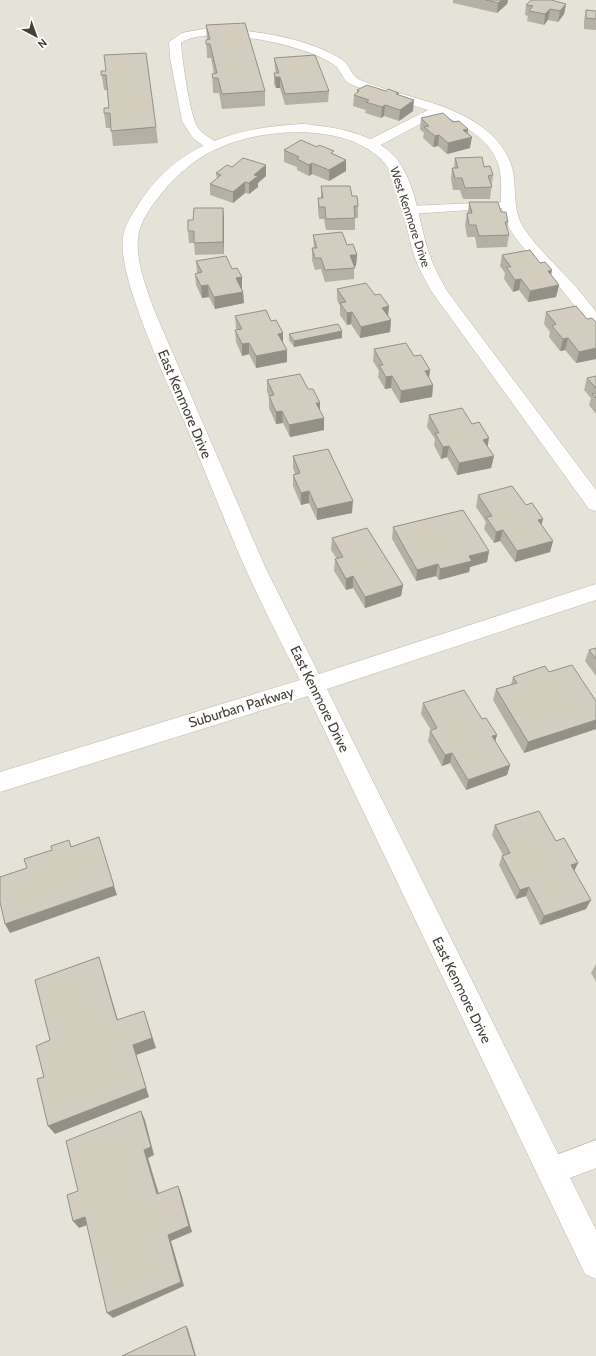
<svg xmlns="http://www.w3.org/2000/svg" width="596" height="1356" font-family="Cabin,sans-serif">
  <rect width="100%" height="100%" fill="#f2f0e8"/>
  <path fill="#e5e2d7" d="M0 0H596V1356H0Z"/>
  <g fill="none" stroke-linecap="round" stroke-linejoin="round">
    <defs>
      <path id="service" d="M208 28C249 30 295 35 332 54 336 56 342 59 345 62 350 68 352 75 358 79 399 97 445 100 482 127 499 140 513 158 514 180 516 197 514 212 523 227 540 253 566 273 585 298 588 302 594 308 596 313 596 316 596 323 596 328L590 326C578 311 567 295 554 280 537 261 506 235 502 208L409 214 404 213 402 210 404 207 409 206 501 202C501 190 502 178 499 167 493 141 462 123 439 114L375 148H365L364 145 365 142 428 110 381 96 350 84C343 80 342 73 337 67 334 64 328 61 324 59 296 44 207 24 181 43 182 59 190 117 198 128 204 136 214 139 219 146L218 149 213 150 208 149 193 138 182 121 170 57 169 42 182 33Z
        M596 1140V1168L551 1185 541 1181 537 1171 541 1161Z"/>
      <path id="minor" d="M303 124C332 127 365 131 389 151 415 173 418 219 428 250 432 264 440 278 447 291L596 490V511L589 509 432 292C424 278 416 264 412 248 404 221 401 178 380 158 343 123 264 128 221 147 196 157 174 177 158 198 150 208 142 220 139 232 133 257 148 293 157 317L266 569 319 674 596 584V600L327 689 596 1230V1279L585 1274 308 696 0 792V772L300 680C284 648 268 617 253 585 228 531 207 475 184 421 164 376 144 332 130 286 126 270 121 253 123 237 125 224 133 213 140 202 178 144 237 127 303 124Z"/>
    </defs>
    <use href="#service" stroke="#bcb8ac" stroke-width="1"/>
    <use href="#minor" stroke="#bcb8ac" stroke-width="1"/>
    <use href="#service" fill="#fff" fill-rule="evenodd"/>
    <use href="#minor" fill="#fff" fill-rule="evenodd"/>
  </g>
  <path fill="#b5b0a4" d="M453 0H508L507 4 497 13 453 3Z
    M566 4 564 14 558 22 548 20 544 25 527 21 528 16 525 15 526 5Z
    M586 10 596 11V30L584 29V21Z
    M206 25 265 91V106L222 109 219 93H213V89L212 74H214L211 58H207V54L206 40H207Z
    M274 58 329 91 328 102 285 105 280 88H276L274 84V73H276L275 69Z
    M101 71H106L156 127 158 143 113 146 111 128H106L104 113 109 108 107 90H104Z
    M357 90 399 95 413 111 399 121 384 116 381 118 365 113 366 110 353 106 354 95 357 93Z
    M421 118 453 122 468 133 470 148 447 154 438 146 433 147 423 138 424 133 420 129Z
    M284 150 334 154 346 160V171L329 181 312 174 309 176 297 170V167L284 162Z
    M455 158 484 167 493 175 490 199H463L460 190H453L451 179 452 168H454Z
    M266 165V176L258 183V187L249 194 245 193 233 203 210 195V184L217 179 216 173 232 167Z
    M321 186 352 196 358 206V218H355V230H326L324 219H319L318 210V198H321Z
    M469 202 501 212 508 222 507 230 509 235 507 247 477 248 475 237H467L465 225 467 213H468Z
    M223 208 224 219V254L195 255 194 243H189L188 231 193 220Z
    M313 235 347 245 357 255 356 266H354V279L325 282 321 269 315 270 312 260V248H314Z
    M502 255 551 275 559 285 556 297 528 302 519 290 513 292 504 279 505 273 500 266Z
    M196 261 232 269 242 277V288L243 292 244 303 215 309 209 297 202 298 196 285 195 274 197 273Z
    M337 289 388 316 391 320 390 332 360 338 351 324 347 325 340 315V306L337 300Z
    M546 312 587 319 596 322V359L576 363 565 350 560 351 549 337 550 332 544 324Z
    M235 316 271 321 283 333V343L287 362 256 368 249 354 242 356 236 342 235 330H237L236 328Z
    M342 331V338L294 347 289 340V334Z
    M374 349 414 356 430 370 429 378 433 385 432 397 400 403 391 388 385 389 378 377 379 371 373 361Z
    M596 376V414L589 405 591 398 584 390 587 378Z
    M267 380 308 389 320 403V411L324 430 290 437 283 423 276 424 269 408V396L267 392Z
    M429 415 472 424 494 456 491 468 457 475 447 457 441 459 434 445 435 439 427 427Z
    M293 456 352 513 317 520 309 503 301 505 293 486V475L295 474 293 468Z
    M478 495 526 505 553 541 550 552 515 562 500 541 494 543 484 529 486 522 476 507Z
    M393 527 489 551 487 562 470 567 469 572 439 580 436 576 416 581 392 539Z
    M332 538 403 585 401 596 365 608 353 588 346 590 334 571 335 559H337L331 550Z
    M596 648V676L585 661 589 650Z
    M513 677 596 701V729L524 753 493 700 496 689 511 685Z
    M423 703 482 719 497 735 495 741 510 765 507 775 466 790 450 763 442 766 428 741 430 731 431 730 421 714Z
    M495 825 556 841 578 863 574 871 586 909 540 925 526 896 516 899 499 865 502 856 503 855 492 835Z
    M596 964V982L591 973Z"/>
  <path fill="#939086" d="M502 0H508L507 4 497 13 498 3Z
    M566 4 564 14 558 22 560 11Z
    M550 9 548 20 544 25 545 14Z
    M275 77H280V88H276Z
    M414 100 413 111 399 121 400 110Z
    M385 105 384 116 381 118 382 107Z
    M468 129 467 138 472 137 470 148 447 154 448 143 463 130Z
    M439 135 438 146 433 147 435 136Z
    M346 160V171L329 181V170Z
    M312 163V174L309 176V165Z
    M266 165V176L258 183V187L249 194V183L254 175Z
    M245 182V193L233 203V192Z
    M223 208 224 219V254L223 242Z
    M350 255H357L356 266 350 267Z
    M552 270 550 282 548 271Z
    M242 277V288L237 289 236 278Z
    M521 279 519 290 513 292 515 280Z
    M208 285 209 297 202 298 201 286Z
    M559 285 556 297 528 302 530 291Z
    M243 292 244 303 215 309 214 297Z
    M389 306 388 318 382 308Z
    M352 312 351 324 347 325V313Z
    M391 320 390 332 360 338 361 327Z
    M342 331V338L294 347V341Z
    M283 333V345L278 334Z
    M568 338 565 350 560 351 563 339Z
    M249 343V354L242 356V344Z
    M596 348V359L576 363 579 352Z
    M287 350V362L256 368V356Z
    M430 370 428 381 425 371Z
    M392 376 391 388 385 389 386 377Z
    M433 385 432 397 400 403 401 391Z
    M316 403H320V414Z
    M282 411 283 423 276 424V412Z
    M324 418V430L290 437 289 425Z
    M489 438 487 450 483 440Z
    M449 446 447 457 441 459 443 447Z
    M494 456 491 468 457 475 459 463Z
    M309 491V503L301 505V493Z
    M353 501 352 513 317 520V509Z
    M543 519 540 530 538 520Z
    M503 530 500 541 494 543 496 532Z
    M553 541 550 552 515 562 517 551Z
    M489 551 487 562 470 567 469 572 439 580 440 569 469 556Z
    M438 564 436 576 416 581 417 570Z
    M353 576V588L346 590V579Z
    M403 585 401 596 365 608V597Z
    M596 720V729L524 753 528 742Z
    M497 735 494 745 492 736Z
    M452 753 450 763 442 766 445 755Z
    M510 765 507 775 466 790 468 780Z
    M578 863 573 873 571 865Z
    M114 886 117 895 10 933 5 924Z
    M529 887 526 896 516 899 520 890Z
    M591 900 586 909 540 925 544 916Z
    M99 957 103 969 121 1031 117 1020Z
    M144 1011 156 1048 136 1055 149 1097 55 1134 48 1126 133 1045Z
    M141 1111 145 1120 154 1155 148 1158 161 1201 157 1194 144 1150Z
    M178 1186 181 1193 192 1232 171 1241 184 1286 113 1318 107 1313 168 1235Z
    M85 1217 90 1224 79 1228 73 1221Z
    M186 1326 188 1329 196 1356H195Z"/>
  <path fill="#d2cdbf" stroke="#939086" d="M486 0H502L498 3Z
    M531 0H551L566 4 560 11 550 9 545 14 529 11 533 6 526 5Z
    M586 10 596 11V19L586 18Z
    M245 23 265 91 222 94 218 78H213L212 74 217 73 210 44H206V40L210 39 206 25Z
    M146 53 156 127 111 131 110 113H104V108H109L106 75H101V71H106L104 55Z
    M315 55 329 91 285 94 280 77H275L274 73H279L274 58Z
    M367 85 386 91 388 89 399 93 396 94 414 100 400 110 385 105 382 107 366 102 369 100 354 95 359 91 357 90Z
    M443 113 453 122 459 121 468 129 463 130 472 137 448 143 439 135 435 136 424 127 429 126 421 118Z
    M301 140 317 147 319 145 334 151 331 153 346 160 329 170 312 163 309 165 297 159 299 157 284 150Z
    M482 157 484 167 490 166 493 175 488 176 492 187 465 188 462 178H455L452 168H458L455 158Z
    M243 158 266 165 254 175 258 176 249 183 245 182 233 192 210 184 221 175 216 173 227 165 232 167Z
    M321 186H350L352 196H357L358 206H354L355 218 326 219 325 207H319L318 198H323Z
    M469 202H498L501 212H506L508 222H505L509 235 479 236 476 225H469L467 213H472Z
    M194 208H223V242L194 243V231H188V220H193Z
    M342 232 347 245 353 244 357 255H350L355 268 325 270 321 258H315L312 248H317L313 235Z
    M530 250 540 263 545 262 552 270 548 271 559 285 530 291 521 279 515 280 506 267H511L502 255Z
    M226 256 232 269 237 268 242 277 236 278 243 292 214 297 208 285 201 286 195 274 202 272 196 261Z
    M366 283 375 295 380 294 389 306 382 308 391 320 361 327 352 312 347 313 340 303 346 302 337 289Z
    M576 306 587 319 592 318 596 322V348L579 352 568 338 563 339 552 326 556 324 546 312Z
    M266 310 271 321 276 320 283 333 278 334 287 350 256 356 249 343 242 344 235 330 242 329 235 316Z
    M338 324 342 331 294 341 289 334Z
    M406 343 414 356 421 355 430 370 425 371 433 385 401 391 392 376 386 377 379 365H383L374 349Z
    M300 374 308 389H313L320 403H316L324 418 289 425 282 411 276 412 269 396 274 395 267 380Z
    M596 376V388L587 378Z
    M596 393V398L592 394Z
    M462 408 472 424 479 422 489 438 483 440 494 456 459 463 449 446 443 447 435 433H439L429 415Z
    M328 449 353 501 317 509 309 491 301 493 293 475 300 473 293 456Z
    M512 486 526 505 532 503 543 519 538 520 553 541 517 551 503 530 496 532 486 517 492 516 478 495Z
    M463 510 489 551 469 556 472 561 440 569 438 564 417 570 393 527Z
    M367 528 403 585 365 597 353 576 346 579 335 559 343 557 332 538Z
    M596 648V659L589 650Z
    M572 665 596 701V720L528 742 496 689 517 683 513 677 545 666 549 672Z
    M464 690 482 719 486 718 497 735 492 736 510 765 468 780 452 753 445 755 430 731 437 728 423 703Z
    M539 811 556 841 564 838 578 863 571 865 591 900 544 916 529 887 520 890 502 856 510 853 495 825Z
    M99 837 114 886 5 924 0 902V877L27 868 24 859 52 850 51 846 69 840 71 847Z
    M99 957 117 1020 144 1011 152 1038 133 1045 146 1088 48 1126 37 1079 44 1077 36 1046 50 1040 35 980Z
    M141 1111 151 1147 144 1150 157 1194 178 1186 189 1226 168 1235 181 1282 107 1313 85 1217 73 1221 67 1195 78 1191 66 1141Z
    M186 1326 195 1356H122Z"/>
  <g text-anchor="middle" stroke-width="4" stroke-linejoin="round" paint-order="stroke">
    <g font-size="12" fill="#444138" stroke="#fff">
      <text transform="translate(410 217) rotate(72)" y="4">West Kenmore Drive</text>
    </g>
    <g font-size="14" fill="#444138" stroke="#fff">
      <text transform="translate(185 404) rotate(67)" y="5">East Kenmore Drive</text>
      <text transform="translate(320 699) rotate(64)" y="5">East Kenmore Drive</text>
      <text transform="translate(241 707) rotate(-17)" y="5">Suburban Parkway</text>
      <text transform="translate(462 990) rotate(64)" y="5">East Kenmore Drive</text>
    </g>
  </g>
  <g transform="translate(36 36) rotate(139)" stroke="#ffffff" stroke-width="3" paint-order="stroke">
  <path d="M0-3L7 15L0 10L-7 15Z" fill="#444138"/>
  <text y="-6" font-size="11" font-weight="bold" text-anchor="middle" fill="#444138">N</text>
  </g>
</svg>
